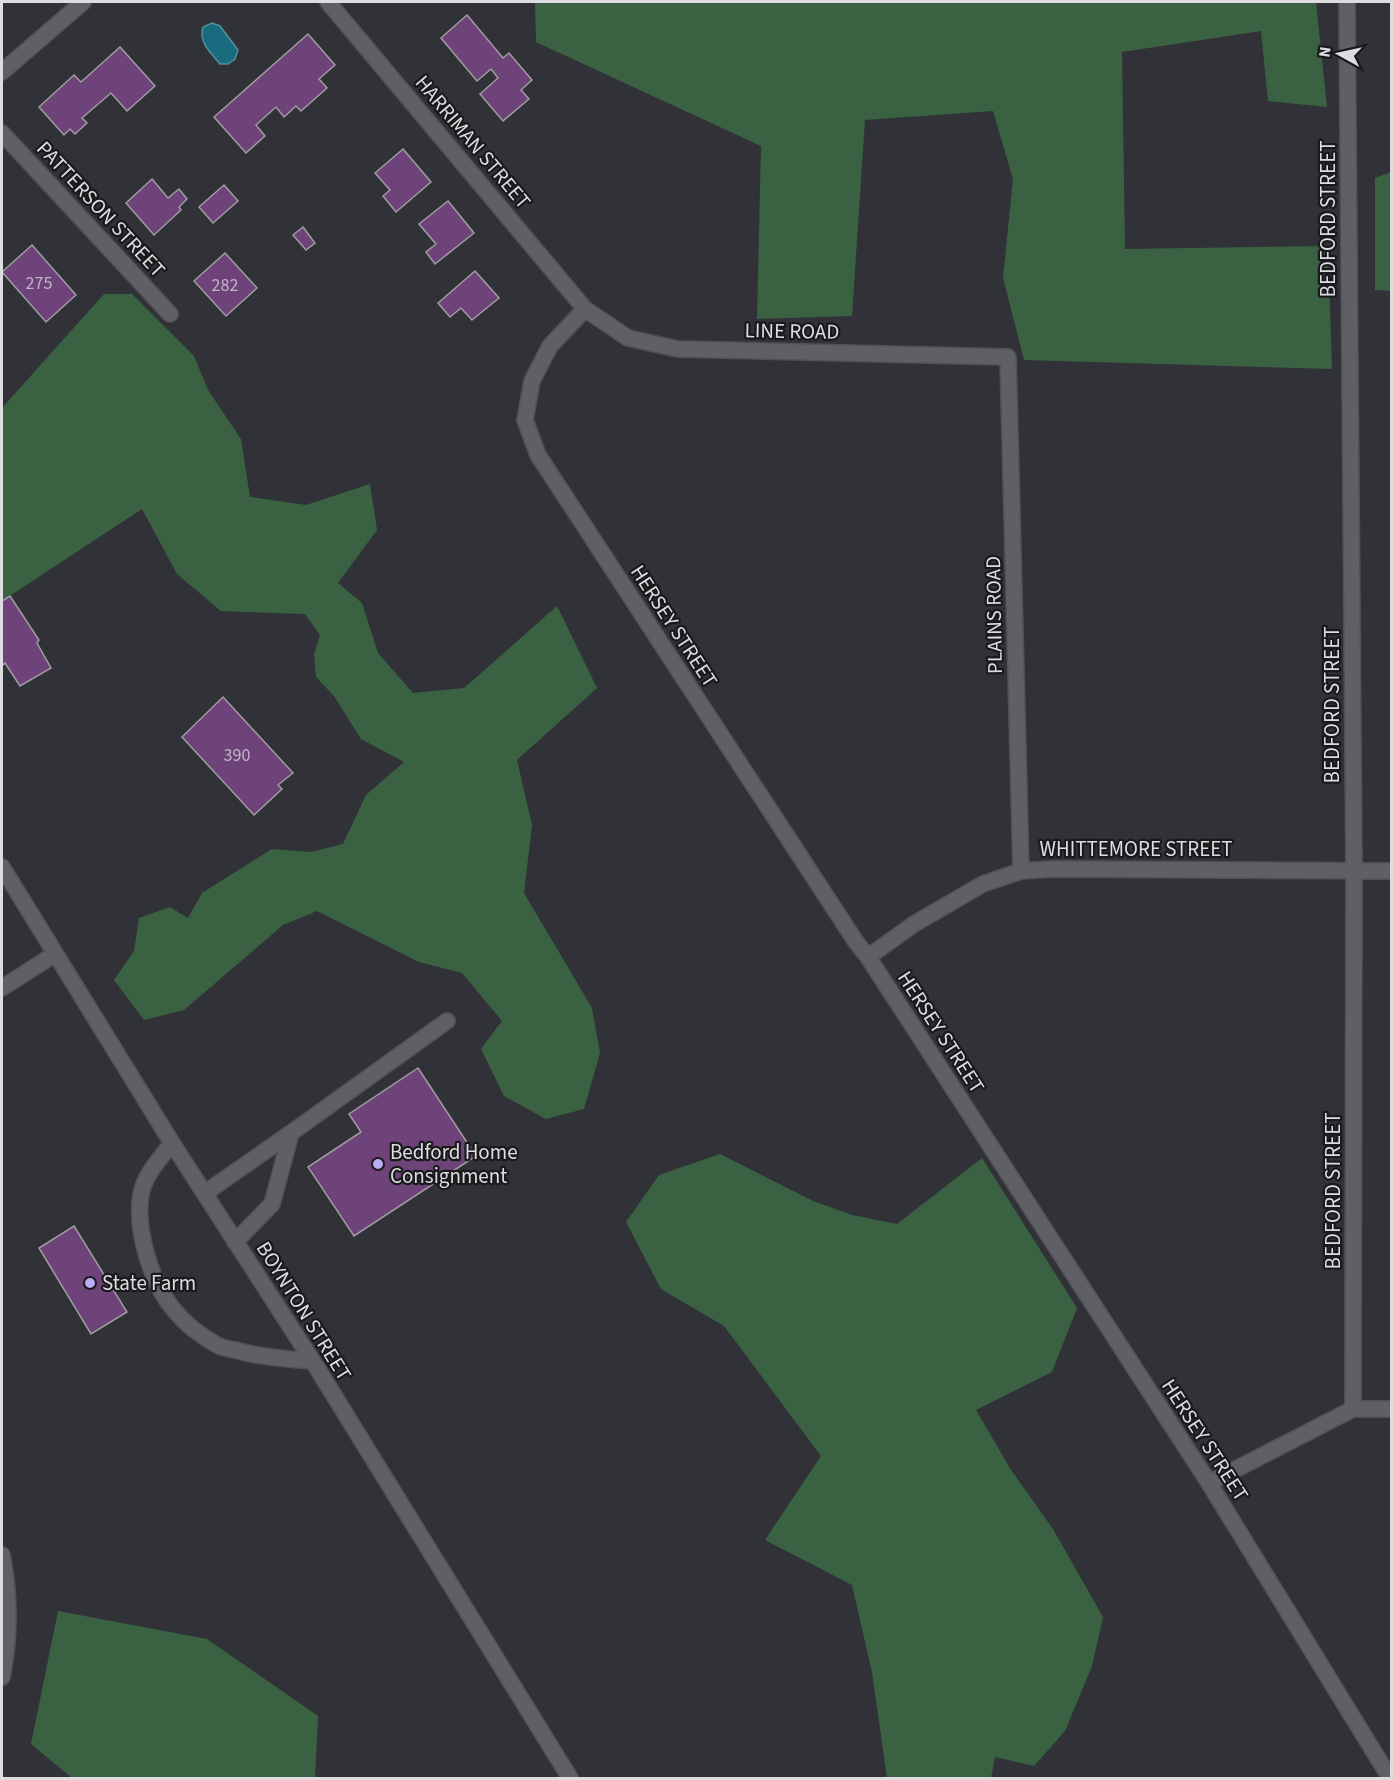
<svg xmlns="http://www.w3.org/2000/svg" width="1393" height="1780" font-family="'Source Sans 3',sans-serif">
  <rect width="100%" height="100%" fill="#313237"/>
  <path fill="#3a6242" d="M535 2H1316L1327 107 1268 101 1261 31 1122 52 1125 249 1328 246 1332 369 1024 360 1003 278 1013 179 993 111 865 120 852 316 757 319 761 146 536 42Z
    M1391 172V291L1375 290V178Z
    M104 294H132L194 356 208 390 241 439 250 497 306 505 370 484 377 530 338 583 362 603 378 653 413 693 464 688 557 606 597 688 517 760 532 825 524 893 592 1008 600 1053 584 1109 546 1119 504 1096 481 1049 502 1021 462 973 419 962 317 911 283 925 184 1010 144 1020 114 980 134 951 139 918 170 907 188 918 202 893 272 849 311 852 343 844 366 795 404 762 361 739 334 696 316 677 314 655 320 635 305 614 221 611 177 574 142 509 2 601V408Z
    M720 1154 813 1201 852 1215 897 1224 982 1158 1077 1308 1052 1372 976 1410 1011 1470 1053 1529 1103 1617 1092 1666 1065 1731 1034 1766 995 1757 991 1778H887L872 1672 852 1585 765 1540 821 1456 724 1326 661 1289 626 1222 659 1175Z
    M58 1611 207 1639 318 1716 315 1778H72L31 1744Z"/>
  <path fill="#196b7f" stroke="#548d9c" stroke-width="1.5" d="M212 23 220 26 238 50 235 59 228 64H220C211 53 198 42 203 27Z"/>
  <path fill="#6e437a" stroke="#a09ca1" stroke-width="1.5" d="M467 15 503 58 509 53 532 80 521 90 529 99 503 121 480 94 498 78 491 69 477 81 441 38Z
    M308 34 335 65 319 79 327 88 301 111 296 106 284 117 276 107 256 125 265 136 246 153 214 117Z
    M120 47 155 86 127 111 111 93 82 118 87 123 75 134 70 129 64 135 39 107 74 75 81 82Z
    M403 149 431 182 396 212 383 196 390 190 375 173Z
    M152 179 168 198 179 189 187 199 179 207 181 210 154 235 126 203Z
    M224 185 238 201 213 223 199 207Z
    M448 201 474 233 435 264 426 252 436 244 419 224Z
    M303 227 315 243 306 250 293 235Z
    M32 245 76 295 46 322 2 272Z
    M225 253 257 288 226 316 194 281Z
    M475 271 499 298 472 320 461 308 450 317 438 303Z
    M10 596 39 640 37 643 51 668 20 686 5 663 3 665 2 662V601Z
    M223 697 293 773 278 785 282 789 254 815 182 737Z
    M418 1068 476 1156 354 1236 308 1167 361 1132 349 1114Z
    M74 1226 127 1312 91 1334 39 1248Z"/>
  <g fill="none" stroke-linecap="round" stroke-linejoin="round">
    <defs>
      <path id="lane" d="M172 1143C160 1159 145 1174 141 1194 135 1229 151 1283 174 1310 186 1325 201 1336 217 1345 222 1348 229 1349 235 1350 260 1357 286 1359 312 1361
        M205 1193 291 1133
        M235 1242 272 1204 291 1133 447 1021"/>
      <path id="street" d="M328 2 585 309 628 338 678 349 1008 357 1021 871
        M1347 2 1354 871 1353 1409
        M2 72 83 2
        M2 133 170 314
        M585 309 550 346 532 381 525 420 538 455 856 942 868 957 1209 1483 1390 1778
        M868 957 914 924 983 884 1021 871 1053 869 1392 871
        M2 988 55 954
        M1209 1483 1353 1409H1392
        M2 1555C10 1596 10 1637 2 1677"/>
      <path id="secondary" d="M2 867 172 1143 317 1368 570 1778"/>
    </defs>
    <use href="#lane" stroke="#505155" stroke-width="18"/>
    <use href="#street" stroke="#505155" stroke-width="18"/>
    <use href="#secondary" stroke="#505155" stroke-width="18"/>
    <use href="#lane" stroke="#5f6066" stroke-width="15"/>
    <use href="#street" stroke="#5f6066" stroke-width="15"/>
    <use href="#secondary" stroke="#5f6066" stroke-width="15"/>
  </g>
  <g fill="#bcaaf5" stroke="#1a1a1c" stroke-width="2">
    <circle cx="378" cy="1164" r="6"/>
    <circle cx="90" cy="1283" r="6"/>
  </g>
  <g text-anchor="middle" stroke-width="4.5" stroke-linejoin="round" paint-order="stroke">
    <g font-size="18" fill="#c1b6c7">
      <text x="39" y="289">275</text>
      <text x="225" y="291">282</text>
      <text x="237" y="761">390</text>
    </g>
    <g font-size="21" fill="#dddde1" stroke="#1a1a1c">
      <text transform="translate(473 142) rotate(50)" y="7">HARRIMAN STREET</text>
      <text transform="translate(101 209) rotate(47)" y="7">PATTERSON STREET</text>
      <text transform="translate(1328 219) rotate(-90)" y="7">BEDFORD STREET</text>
      <text transform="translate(792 331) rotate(1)" y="7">LINE ROAD</text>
      <text transform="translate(994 615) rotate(-91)" y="7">PLAINS ROAD</text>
      <text transform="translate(674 626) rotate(57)" y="7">HERSEY STREET</text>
      <text transform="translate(1332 705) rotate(-90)" y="7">BEDFORD STREET</text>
      <text x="1136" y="856">WHITTEMORE STREET</text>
      <text transform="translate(941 1032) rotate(57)" y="7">HERSEY STREET</text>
      <text transform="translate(1333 1191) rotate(-90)" y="7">BEDFORD STREET</text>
      <text transform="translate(304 1311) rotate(58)" y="7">BOYNTON STREET</text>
      <text transform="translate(1205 1440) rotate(57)" y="7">HERSEY STREET</text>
    </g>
    <g font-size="21" fill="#dddde1" stroke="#1a1a1c" text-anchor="start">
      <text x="390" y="1159">Bedford Home<tspan x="390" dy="24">Consignment</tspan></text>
      <text x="102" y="1290">State Farm</text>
    </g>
  </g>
  <rect width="1393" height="1780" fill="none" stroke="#dddde1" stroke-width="6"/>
  <g transform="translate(1339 54) rotate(278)" stroke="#1a1a1c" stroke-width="4.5" paint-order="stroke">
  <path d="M0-4.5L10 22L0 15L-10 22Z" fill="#dddde1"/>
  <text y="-9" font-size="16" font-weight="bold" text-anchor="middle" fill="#dddde1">N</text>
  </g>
</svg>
